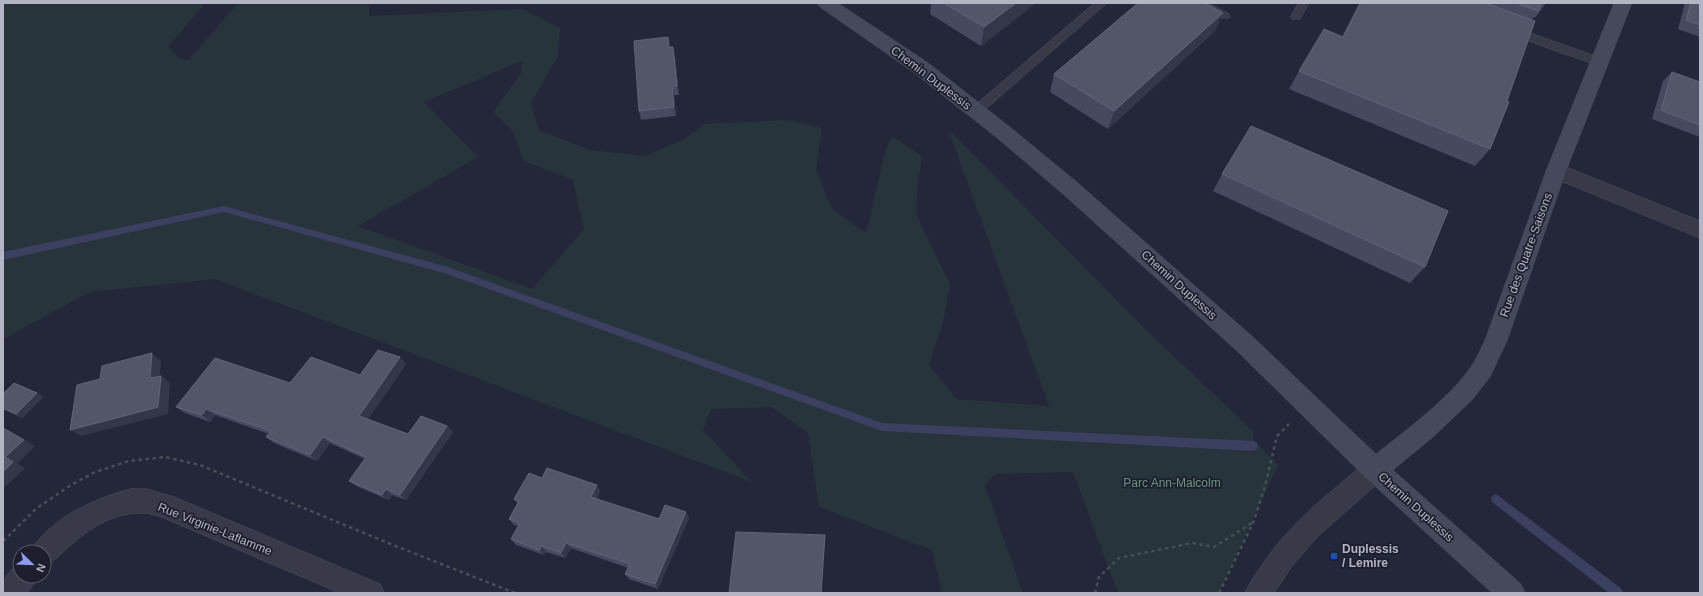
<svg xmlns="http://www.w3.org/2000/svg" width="1703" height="596" font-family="Helvetica,sans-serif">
  <rect width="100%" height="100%" fill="#242739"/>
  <path fill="#27343b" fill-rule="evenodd" d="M3 3H205L169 46 178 58 189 60 238 3H369V16L522 9 560 28 558 56 531 103 539 130 590 150 645 156 682 140 705 124 788 120 822 128 816 170 832 209 866 233 886 149 892 136 922 156 917 191 916 213 950 285 943 322 929 365 957 399 1049 406 948 129 1148 332 1253 431V439L1278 465 1219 593H1118L1073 472 995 474 985 486 1023 593H942L932 550 819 507 808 433 771 407 711 409 703 430 752 482 215 279 90 292 3 339ZM522 61 521 73 493 112 513 132 524 161 573 180 584 229 532 289 358 226 478 157 424 102Z"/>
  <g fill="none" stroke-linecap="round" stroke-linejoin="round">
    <path fill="#3b4060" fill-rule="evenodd" d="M224 206 448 267 882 423 1253 441 1257 443 1258 446 1257 449 1253 451 882 431 447 274 224 212 3 260V252Z
      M1496 494 1622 589 1623 593H1609L1492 502 1491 499 1492 496Z"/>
    <defs>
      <path id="lane" d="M1095 3H1107L980 114 976 115 972 114 970 111 972 108Z
        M1196 3H1209L1229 14 1230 16 1229 18H1221L1197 5Z
        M1299 3H1309L1300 19H1292L1291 17Z
        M1513 27 1604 59 1605 62 1604 65H1596L1509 34 1508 31 1509 28Z"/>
      <path id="street" d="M1556 163 1700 221V238L1549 176 1546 171 1549 166Z
        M1375 458 1384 462 1387 470 1384 478 1317 537 1292 566 1274 593H1245C1250 582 1257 572 1264 562 1292 521 1329 494 1366 462Z
        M131 489H147L174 497 380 584 384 593H340L164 518C157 516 150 513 143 513 116 512 93 526 73 543 63 551 56 561 44 566V552H31C45 521 99 496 131 489Z
        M20 565V576H37L33 585 27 593H3C3 580 7 570 20 565Z"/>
      <path id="secondary" d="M817 3H838L927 62 1010 127 1078 183 1253 337 1376 454C1406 430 1454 395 1474 362 1478 355 1481 348 1485 340L1546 171 1614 3H1632L1566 171 1507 341 1490 377 1472 400 1433 437 1393 470 1521 584 1525 593H1492L1366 478 1237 351 1064 195 996 137 913 72 820 7Z"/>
    </defs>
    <use href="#lane" stroke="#505261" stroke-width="1"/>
    <use href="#street" stroke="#505261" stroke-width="1"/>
    <use href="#secondary" stroke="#414352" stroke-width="1"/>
    <path stroke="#444f57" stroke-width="2.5" stroke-dasharray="3.5 3.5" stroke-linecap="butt" d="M3 541 37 508 71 485 95 472 129 461 165 457 200 465 388 543 515 593
      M1095 593 1099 577 1119 558 1192 543 1214 547 1252 523
      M1219 593 1253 523 1264 490 1277 436 1289 424"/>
    <use href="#lane" fill="#383a49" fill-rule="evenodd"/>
    <use href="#street" fill="#383a49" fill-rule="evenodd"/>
    <use href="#secondary" fill="#46485c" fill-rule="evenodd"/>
  </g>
  <path fill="#47495e" d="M931 3H1036L981 46 930 14Z
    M1359 3H1546L1535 18 1534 17 1532 20 1490 149 1475 166 1289 89 1299 71 1342 37Z
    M1685 3H1700V37L1678 29Z
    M1215 31 1108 129 1050 92 1054 74Z
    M670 47 675 56 679 95H674L676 116 641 120 639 111Z
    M1672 72 1700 82V137L1652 119 1663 81Z
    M1222 174 1425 267 1410 283 1213 191Z
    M406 364 368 419 408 434 447 426 453 432 406 500 392 495 389 500 356 486 349 481 365 459 330 443 317 461 274 443 266 437 269 434 215 415 210 422 185 413 176 407 290 383 360 375Z
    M37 393 43 397 22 418 3 409V394Z
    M542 478 600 491 597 499 659 519 689 518 658 589 629 579 625 574 628 568 571 548 565 558 546 552 544 555 516 545 511 539 518 526 514 525 509 519 518 504 514 499Z"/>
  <path fill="#34374a" d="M1016 3H1036L981 46 984 27Z
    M1223 13 1215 31 1108 129 1114 111Z
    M673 47 675 56 679 95 677 86Z
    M672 86 674 95 676 116 674 107Z
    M152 353 161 361 159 385 150 378Z
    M400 357 406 364 366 422 359 416Z
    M161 376 170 383 168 414 81 436 70 430Z
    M37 393 43 397 22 418 16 414Z
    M206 409 215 415 210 422 202 415Z
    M447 426 453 432 406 500 400 495Z
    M3 427 35 446 17 464 25 468 3 489V472L5 457Z
    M323 437 330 443 317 461 310 455Z
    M597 485 600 491 595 503 591 497Z
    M386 489 392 495 389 500 382 495Z
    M686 512 689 518 658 589 655 584Z
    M825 535V541L822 593H821Z
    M566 543 571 548 565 558 561 553Z
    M542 546 546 552 544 555 539 550Z"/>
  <path fill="#535569" stroke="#626477" d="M944 3H1016L984 27Z
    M1138 3H1205L1223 13 1114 111 1054 74Z
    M1361 3H1485L1535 21 1507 101 1509 102 1490 149 1299 71 1324 29 1343 37Z
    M1516 3H1541L1538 11Z
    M1691 3H1700V25L1686 20Z
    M668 37 669 47H673L677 86H672L674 107 639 111 634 41Z
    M1672 72 1700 82V125L1661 110Z
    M1251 126 1448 211 1425 267 1222 174Z
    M378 350 400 357 359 416 408 434 421 416 447 426 400 495 386 489 382 495 349 481 366 457 323 437 310 455 266 437 271 431 206 409 202 415 176 407 215 358 290 383 311 357 360 375Z
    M152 353 150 378 161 376 158 407 70 430 77 385 100 379 102 366Z
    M14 383 37 393 16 414 3 408V394Z
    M3 428 24 440 5 457 13 462 3 472Z
    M547 468 597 485 591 497 659 519 665 505 686 512 655 584 625 574 630 564 566 543 561 553 542 546 539 550 511 539 520 523 509 519 519 501 514 499 529 473 542 478Z
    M736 532 825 535 821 593H729Z"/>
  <rect fill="#1a4fb4" stroke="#1d1f2e" stroke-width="1.5" x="1330" y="552" width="8" height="8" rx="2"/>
  <g text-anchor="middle" stroke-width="3.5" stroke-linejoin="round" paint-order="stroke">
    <g font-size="12" fill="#b3b5c5" stroke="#1d1f2e">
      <text transform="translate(931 78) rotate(37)" y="4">Chemin Duplessis</text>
      <text transform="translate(1526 255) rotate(-70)" y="4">Rue des Quatre-Saisons</text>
      <text transform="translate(1179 285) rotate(42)" y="4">Chemin Duplessis</text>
      <text transform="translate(1416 507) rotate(42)" y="4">Chemin Duplessis</text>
      <text transform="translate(215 529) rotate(22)" y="4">Rue Virginie-Laflamme</text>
    </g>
    <g font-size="12" fill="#6c9480" stroke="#1d1f2e">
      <text x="1172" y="487">Parc Ann-Malcolm</text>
    </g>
    <g font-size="12" font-weight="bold" fill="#b3b5c5" stroke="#1d1f2e" text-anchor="start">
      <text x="1342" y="553">Duplessis<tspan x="1342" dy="14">/ Lemire</tspan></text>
    </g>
  </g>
  <rect width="1703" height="596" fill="none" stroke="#b3b5c5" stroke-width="8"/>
  <g transform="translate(32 564) rotate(113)"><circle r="19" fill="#1d1f2e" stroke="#595b6a"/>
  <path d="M0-3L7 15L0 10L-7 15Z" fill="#8f9aee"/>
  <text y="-6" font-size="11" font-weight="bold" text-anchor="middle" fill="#b3b5c5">N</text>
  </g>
</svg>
